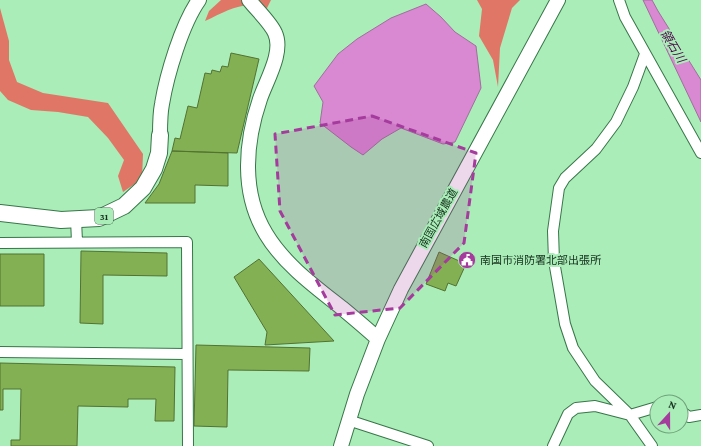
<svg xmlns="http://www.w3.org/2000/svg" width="701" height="446" font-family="'Crimson Pro','Noto Sans JP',serif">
  <rect width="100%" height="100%" fill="#aaedb8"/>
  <path fill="#e07766" d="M221 0H271L267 8C242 0 227 11 205 21L209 11Z
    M477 0H520L512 8 500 48 498 87 493 60 479 36 482 9Z
    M0 8 9 41V60L17 82 43 93 108 103 143 154 142 179 123 192 118 176 124 160 108 138 88 117 58 112 31 110 8 100 0 91Z"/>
  <path fill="#d989d1" stroke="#9e6f9b" d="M643 0H652L658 11 701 80V122Z
    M426 4 441 17 455 32 476 46 481 88 455 142 443 144 401 128 382 139 363 155 351 147 320 123 323 102 314 86 338 54 357 39 391 18Z"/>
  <path fill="#83b052" stroke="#537232" d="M231 53 259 59 237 153 172 151 175 138 180 139 188 106 197 108 205 73 211 74 212 70 220 72 222 66 228 67Z
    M172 151 228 153V186L195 185V203H145L159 184Z
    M81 251 167 253V276L103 275V324L80 323Z
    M439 252 466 264 456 286 448 283 445 291 426 284Z
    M0 254H44V306H0Z
    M259 259 334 341 265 345 267 332 234 277Z
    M196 345 310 348 309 371 228 370 227 427 194 426Z
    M0 363 175 367 174 421H155L156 399H128V407L78 406 77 446H11V440H20L21 389H3V410H0Z"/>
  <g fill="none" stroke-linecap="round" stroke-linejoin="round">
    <defs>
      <path id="street" d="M619 0 625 17 701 153
        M645 54 633 87 616 122 596 149 565 178 559 188 553 231 554 261 565 324 573 348 595 381 630 415 652 446
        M76 219 77 242
        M0 243 187 242 188 446
        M0 352 187 354
        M681 411 689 417 701 415
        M348 420 428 446
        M553 446 568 414 576 408 595 406 630 415 657 407"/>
      <path id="secondary" d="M249 0C256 9 271 23 275 33 284 52 266 81 260 99 245 143 241 193 266 234 284 264 314 286 342 308 354 318 366 328 378 339
        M160 135C160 125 160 114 162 104 167 74 182 24 199 0
        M341 446 357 394 378 339 401 289 558 0"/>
      <path id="primary" d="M0 213 61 220 99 218 124 206 143 188 154 169 159 153 160 135"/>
    </defs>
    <use href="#street" stroke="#377648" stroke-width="12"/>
    <use href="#secondary" stroke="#377648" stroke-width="16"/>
    <use href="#primary" stroke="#377648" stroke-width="18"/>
    <use href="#street" stroke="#fff" stroke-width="10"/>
    <use href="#secondary" stroke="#fff" stroke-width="14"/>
    <use href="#primary" stroke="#fff" stroke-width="16"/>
  </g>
  <path fill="#a43b9d" fill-opacity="0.2" stroke="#a43b9d" stroke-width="3" stroke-dasharray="8 5" stroke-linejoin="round" d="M372 116 476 153 464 243 400 308 335 315 280 211 275 134Z"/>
  <defs>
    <symbol id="civic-disc" viewBox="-11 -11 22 22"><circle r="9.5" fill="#a43b9d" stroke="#aaedb8"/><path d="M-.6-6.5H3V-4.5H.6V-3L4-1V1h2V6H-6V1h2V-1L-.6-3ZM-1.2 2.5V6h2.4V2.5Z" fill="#fff"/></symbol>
  </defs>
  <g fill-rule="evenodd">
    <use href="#civic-disc" x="457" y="250" width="20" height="20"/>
  </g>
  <g text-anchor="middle" stroke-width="4" stroke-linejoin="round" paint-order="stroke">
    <rect fill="#aaedb8" stroke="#42694c" stroke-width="1" x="95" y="208" width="18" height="16" rx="3"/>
    <g font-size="10" font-weight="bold" fill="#16311d">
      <text x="104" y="220">31</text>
    </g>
    <g font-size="11" fill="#16311d" stroke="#aaedb8">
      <text transform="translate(438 218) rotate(-61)" y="4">南国広域農道</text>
    </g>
    <g font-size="11" fill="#16311d" stroke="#aaedb8" text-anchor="start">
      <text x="480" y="264">南国市消防署北部出張所</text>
    </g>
    <g font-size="12" font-style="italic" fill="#4f044b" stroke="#aaedb8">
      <text transform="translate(673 46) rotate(59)" y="4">領石川</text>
    </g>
  </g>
  <g transform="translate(669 414) rotate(21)"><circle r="19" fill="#aaedb8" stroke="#6fa27a"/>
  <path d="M0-3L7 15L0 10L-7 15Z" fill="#a43b9d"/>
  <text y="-6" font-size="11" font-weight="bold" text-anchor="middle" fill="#16311d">N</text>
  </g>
</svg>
